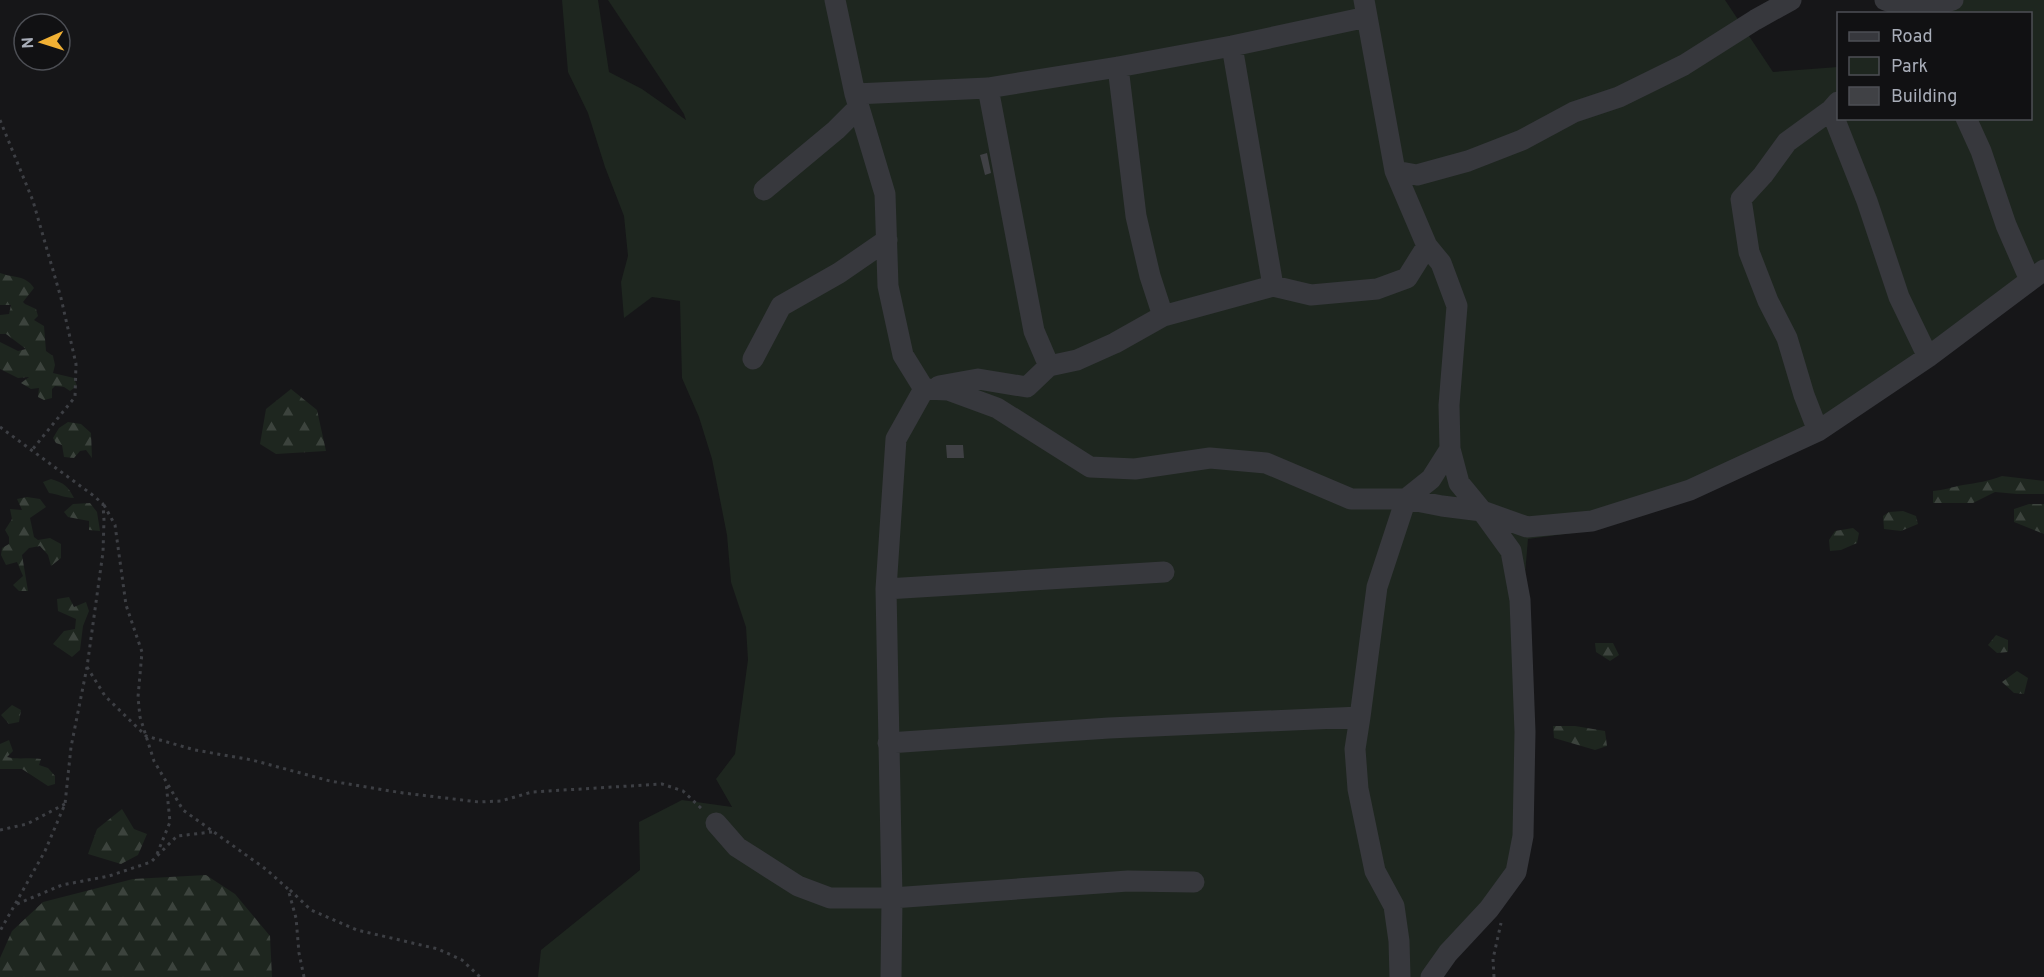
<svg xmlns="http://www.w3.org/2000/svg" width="2044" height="977" font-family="Overpass,sans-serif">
  <defs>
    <pattern id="forest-firs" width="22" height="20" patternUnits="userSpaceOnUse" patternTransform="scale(1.5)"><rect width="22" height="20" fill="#1e261f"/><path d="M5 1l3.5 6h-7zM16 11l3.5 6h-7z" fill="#3c433d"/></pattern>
  </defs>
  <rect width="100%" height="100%" fill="#161618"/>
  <path fill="#1e261f" d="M562 0H598L609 72 642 89 686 120 684 114 608 0H1725L1773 72 1838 67V118H2030V14L1904 13 1920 0H2044V277L1818 439 1572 533 1528 539 1523 598 1524 875 1437 977H538L541 950 640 870 639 822 682 800 732 807 716 779 735 754 748 660 746 627 731 582 727 535 712 459 699 417 682 378 680 301 652 297 624 318 621 282 628 256 624 216 605 167 588 113 568 72Z"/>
  <path fill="url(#forest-firs)" d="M0 273C13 278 26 275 34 288L23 302 25 304 36 309 38 316 34 320 44 326 46 351 53 356 55 365 53 373 74 378 77 386 70 391 64 387 55 386 52 389V398L44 400 38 397 39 388 31 389 21 383 29 377 18 378 0 369V342L18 351 26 349 6 334H0V315L9 314 11 305H0Z
    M291 389 317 410 326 451 276 454 260 444 266 409Z
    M68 422 81 424 91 433 92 458 86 450 80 451 74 458 64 457 62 445 56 443 53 438 59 428Z
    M2002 476 2044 481V494H2017L1995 492 1973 503H1933V491C1944 490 1952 487 1963 485 1977 483 1989 481 2002 476Z
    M51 479C64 483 68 486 74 498 65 498 58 494 49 493L43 482Z
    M27 497 40 499 46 507 30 518 34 537 38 540 50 538 61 544V558L51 566 48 555 40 546 29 548 22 555 28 591H19L13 585 23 576 17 562 6 565 1 555 2 548 9 544V537L5 530 12 519 10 509 22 510 17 499Z
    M90 503 97 512 100 531 89 530V521L68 517 64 512 73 504Z
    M2029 504H2044V534L2014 522V509Z
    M1903 511 1916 516 1918 524 1901 531 1884 529 1883 516 1889 512Z
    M1853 528 1859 533 1857 543 1841 550 1830 551 1829 540 1835 531Z
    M69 597 74 607 86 602 89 611 83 626 80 650 72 657 53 644 64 631 75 629 76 619 58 611 57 599Z
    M1996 635 2008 640V652L1997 653 1988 645Z
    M1595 643H1613L1619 655 1610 661 1596 652Z
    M2017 671 2028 678 2024 694 2014 693 2002 682Z
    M12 705 21 710 19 722 9 724 1 715Z
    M1553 726H1575L1605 731 1607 746 1595 750 1554 738Z
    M9 740 13 751 7 757C19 760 29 757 41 759L39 765 48 768 55 776V784L48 786 22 769H0V744Z
    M122 809 134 829 147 834 138 855 121 864 88 854 97 829Z
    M206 875 235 894 270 936 272 977H0V958L12 931 43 902 133 879Z"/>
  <path fill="#404145" d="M987 153 991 173 985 175 980 155Z
    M946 445H963L964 458H947Z"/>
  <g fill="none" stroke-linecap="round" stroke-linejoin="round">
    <path stroke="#3d3f44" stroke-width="3" stroke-dasharray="3 4.5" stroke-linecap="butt" d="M0 120 33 201 61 298 76 364 75 397 32 450
      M0 427 94 496 103 504 104 520 103 552 87 667 71 747 65 804 45 851 0 931
      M104 505 115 525 126 605 142 652 138 697 140 717 154 761 183 810 267 870 288 889 296 918 299 953 304 977
      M87 667 105 696 146 736 195 750 252 760 330 781 403 793 479 802 501 801 532 792 662 784 683 791 704 811
      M0 830 27 824 65 804
      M157 854 170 822 166 782
      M290 890 311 910 357 930 438 949 462 960 480 977
      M17 904 62 885 109 876 151 862 177 836 212 832
      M1494 977 1493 959 1501 923"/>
    <path stroke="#37383d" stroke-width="21" d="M835 0 855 94 885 194 888 286 903 355 924 389 896 439 886 589 892 898 891 977
      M1364 0 1395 171 1427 246 1441 263 1457 306 1449 405 1450 449 1459 483 1482 511 1527 527 1592 521 1690 490 1818 431 1928 357 2044 270
      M1885 0 1915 11 1912 14
      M1916 14 1915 11 1953 0
      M1232 46 1273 286 1311 295 1377 289 1407 278 1427 246
      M1118 67 1136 216 1150 276 1163 316 1273 286
      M988 88 1034 331 1049 366 1077 360 1115 343 1163 316
      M855 94 988 88 1118 67 1232 46 1367 17
      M1831 110 1867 201 1899 297 1928 357
      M1966 118 1981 151 2006 225 2030 280
      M1395 171 1417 175 1468 161 1522 140 1574 112 1619 97 1684 65 1755 20 1791 0
      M764 190 836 130 859 107
      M753 359 781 306 839 273 887 240
      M939 386 978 379 1027 387 1049 366
      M1818 431 1804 395 1787 338 1768 301 1749 252 1741 199 1763 175 1787 142 1831 110 1838 102
      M886 589 1164 572
      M1360 717 1355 749 1358 789 1375 871 1394 906 1399 941 1400 977
      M888 743 1109 728 1360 717 1377 587 1406 499H1351L1266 463 1210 458 1135 469 1090 467 997 408 948 390 924 389
      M716 823 737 847 798 886 830 898H892L1128 881 1194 882
      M1431 977 1448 953 1489 909 1516 872 1523 836 1525 732 1520 600 1511 551 1482 511 1442 506 1406 499 1431 479 1450 449"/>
  </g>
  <rect x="1837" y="12" width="195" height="108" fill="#111113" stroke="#4d4f55" stroke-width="1.5"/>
  <rect x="1849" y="32" width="30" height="9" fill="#37383d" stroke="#4d4f55" stroke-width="1.5"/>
  <text x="1891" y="42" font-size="18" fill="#a8adb8">Road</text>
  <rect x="1849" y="57" width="30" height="18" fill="#1e261f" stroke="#4d4f55" stroke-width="1.5"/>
  <text x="1891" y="72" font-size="18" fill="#a8adb8">Park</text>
  <rect x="1849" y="87" width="30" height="18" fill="#404145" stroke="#4d4f55" stroke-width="1.5"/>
  <text x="1891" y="102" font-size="18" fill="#a8adb8">Building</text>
  <g transform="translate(42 42) rotate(267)"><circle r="28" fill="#111113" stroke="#4d4f55" stroke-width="1.5"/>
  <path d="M0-4.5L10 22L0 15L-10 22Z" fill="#f2b134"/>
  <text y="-9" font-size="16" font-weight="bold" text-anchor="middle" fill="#a8adb8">N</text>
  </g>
</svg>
